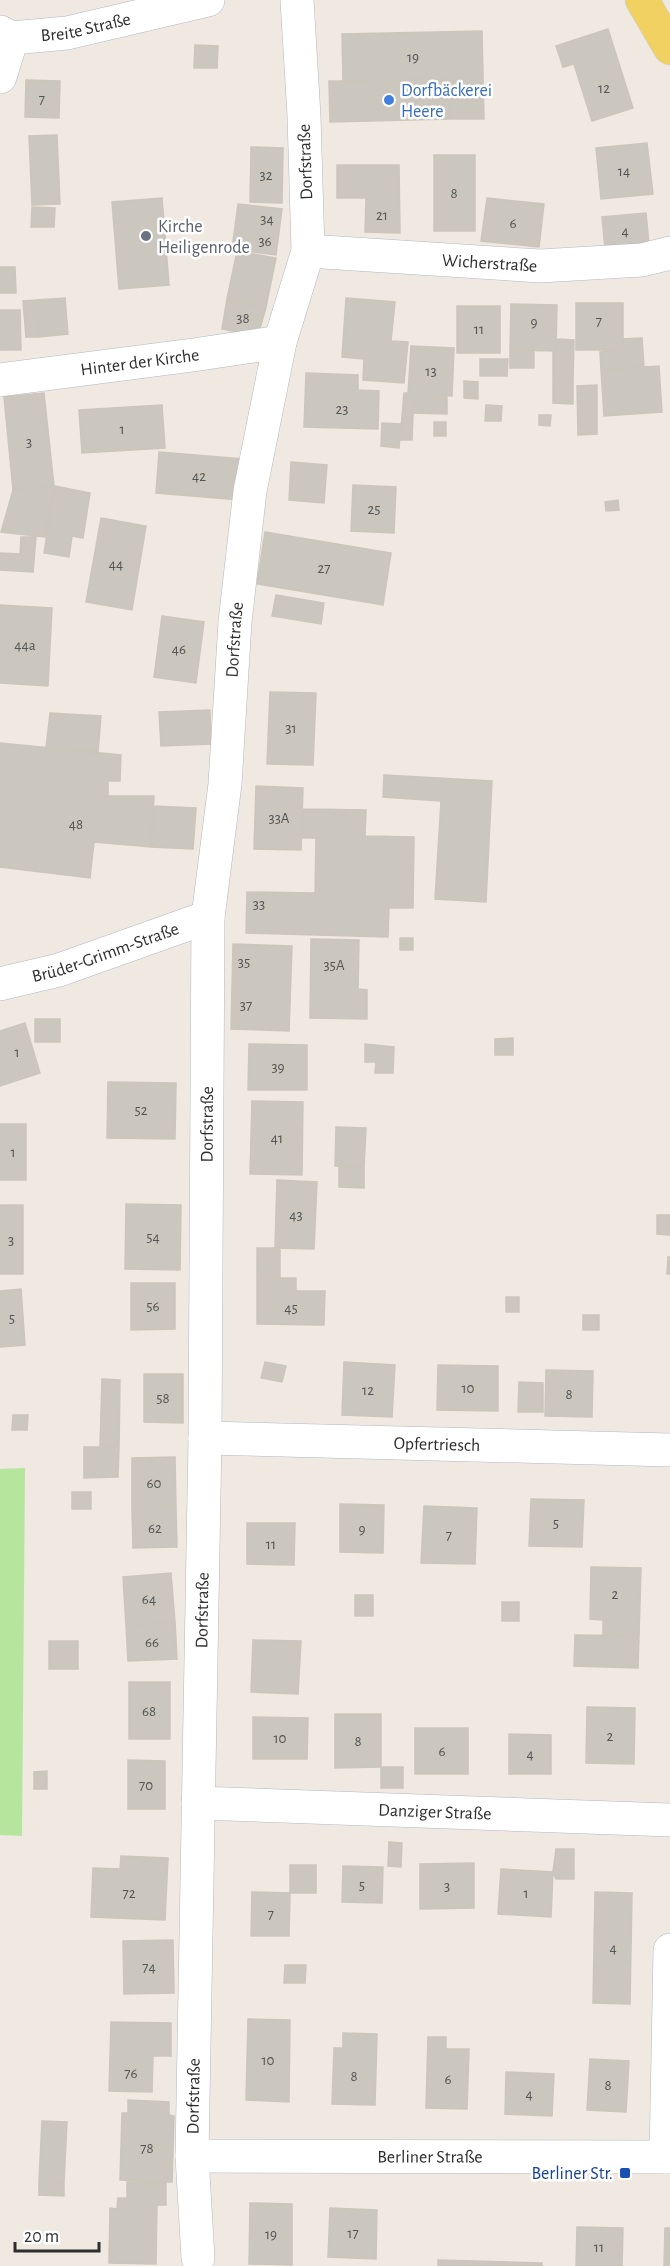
<svg xmlns="http://www.w3.org/2000/svg" width="670" height="2266" font-family="'Alegreya Sans',sans-serif">
  <rect width="100%" height="100%" fill="#efe9e1"/>
  <path fill="#b6e59e" d="M25 1468 22 1836 0 1835V1469Z"/>
  <path fill="#cbc7bf" stroke="#cbc5ba" stroke-width="1.5" d="M608 29 633 108 592 121 574 64 563 67 556 46Z
    M482 31 484 119H449L448 79 343 81 342 34Z
    M195 45 218 46 217 68H194Z
    M448 79 449 119 330 122 329 81Z
    M26 80 60 81 59 118 25 117Z
    M57 135 60 204 32 205 29 136Z
    M647 143 653 194 601 199 596 148Z
    M251 147 283 148 282 203 250 202Z
    M434 155H475V231H434Z
    M337 165H399L400 233 365 232 366 198H337Z
    M162 198 169 285 119 289 112 202Z
    M487 198 544 204 539 247 481 241Z
    M238 204 282 209 276 255 232 249Z
    M32 207 55 208 54 227H31Z
    M646 213 649 244 605 249 602 217Z
    M237 251 276 258 266 307 227 299Z
    M0 267H15L16 293H0Z
    M65 298 68 334 39 337 36 300Z
    M346 298 395 302 391 341 408 342 404 383 363 380 364 359 342 357Z
    M227 299 266 307 258 336 222 329Z
    M36 300 39 337H26L23 301Z
    M576 303H623V350H576Z
    M511 304 557 305 556 351 510 350Z
    M457 306H500V353H457Z
    M0 310H20L21 350H0Z
    M642 338 644 367 601 370 600 352 623 350 622 339Z
    M556 339 574 340 573 381 553 382V351H556Z
    M411 346 454 348 452 396 408 393Z
    M510 350H534V368H510Z
    M480 359H508L507 376H480Z
    M659 366 662 412 604 416 601 370Z
    M306 373 358 375V390L379 391 378 429 304 427Z
    M464 381 478 382V399L464 398Z
    M573 381V404L553 403V382Z
    M597 385V434L578 435 577 386Z
    M44 393 54 486 13 490 4 397Z
    M404 393H414L412 440H400Z
    M414 393 447 395V414L413 413Z
    M162 405 165 448 82 453 79 410Z
    M486 405 502 406 501 421H485Z
    M539 415H551L550 426 539 425Z
    M434 422H446V436H434Z
    M382 423 401 424 399 448 381 446Z
    M159 452 243 459 240 500 156 493Z
    M291 462 327 465 324 503 289 500Z
    M353 485 396 487 394 533 351 531Z
    M54 486 45 537 1 532 13 490Z
    M55 486 90 493 83 538 72 536 69 557 44 553Z
    M618 500 619 510 606 511 605 502Z
    M101 518 146 526 132 610 86 602Z
    M265 532 391 553 383 605 257 584Z
    M21 537H36L33 572 0 570V553L20 554Z
    M276 595 324 603 321 624 272 616Z
    M0 605 52 608 48 686 0 683Z
    M162 616 204 622 196 683 154 677Z
    M270 692 316 693 313 765 267 764Z
    M210 710 211 744 161 746 159 712Z
    M50 713 101 716 98 752 46 748Z
    M0 743 121 755 120 781H108V796H154L151 847 94 842 90 878 0 867Z
    M384 775 492 781 486 902 435 899 441 801 383 797Z
    M256 786 303 788 301 850 254 849Z
    M153 806 196 808 193 849 151 847Z
    M303 809 366 810 365 836 414 837 413 908H389L388 937 246 933 247 892 315 893 316 838H303Z
    M400 938H413V950H400Z
    M311 939 359 940 358 989 367 990V1019L310 1018Z
    M233 944 292 946 289 1031 231 1029Z
    M35 1019H60V1042H35Z
    M25 1023 40 1073 0 1086V1031Z
    M513 1038V1055H495V1039Z
    M249 1044 307 1045V1090H248Z
    M365 1044 394 1047 393 1073H375L376 1062H365Z
    M108 1082 176 1083 175 1139 107 1138Z
    M252 1101 303 1102 302 1175 250 1174Z
    M0 1124H26V1180H0Z
    M336 1127 366 1128 364 1167 335 1166Z
    M339 1166 364 1167V1188L339 1187Z
    M277 1180 317 1182 314 1249 275 1248Z
    M126 1204 181 1205 180 1270 125 1269Z
    M0 1205H23V1274H0Z
    M657 1215H670V1235L657 1234Z
    M257 1248H280V1278H257Z
    M668 1257H670V1274H667Z
    M257 1278H296V1291H325L324 1325 257 1324Z
    M131 1283H175V1329L131 1330Z
    M21 1289 25 1345 0 1347V1291Z
    M506 1297H519V1312H506Z
    M583 1315H599V1330H583Z
    M265 1362 286 1366 282 1382 261 1378Z
    M344 1362 395 1365 392 1417 342 1415Z
    M438 1365 498 1366V1411L437 1410Z
    M546 1370 593 1371 592 1417 545 1416Z
    M144 1374H183V1423L144 1422Z
    M102 1379 120 1380 119 1447H100Z
    M519 1382 543 1383V1412H518Z
    M13 1415H28L27 1430H12Z
    M84 1447H119L118 1477 84 1478Z
    M175 1457 176 1508 132 1509V1458Z
    M72 1492H91V1509H72Z
    M531 1499 584 1500 582 1547 529 1546Z
    M340 1504 384 1505 383 1553 340 1552Z
    M424 1506 477 1508 475 1564 421 1563Z
    M176 1508 177 1547 133 1548 132 1509Z
    M247 1523H295L294 1565 247 1564Z
    M591 1567 641 1568 639 1636 603 1635V1620L590 1619Z
    M171 1573 175 1622 126 1626 123 1577Z
    M355 1595H373V1616H355Z
    M502 1602H519V1621H502Z
    M175 1622 177 1659 128 1661 126 1626Z
    M575 1635 639 1636 638 1668 574 1666Z
    M253 1640 301 1641 298 1694 251 1692Z
    M49 1641H78V1669H49Z
    M129 1682H170V1739H129Z
    M587 1707 635 1708 634 1764 586 1763Z
    M335 1714H381V1767L335 1768Z
    M253 1717 308 1718 307 1759H253Z
    M415 1728H468V1774H415Z
    M509 1734 551 1735V1774H509Z
    M128 1760 165 1761V1809H128Z
    M381 1767H403V1788H381Z
    M47 1771V1789H34V1772Z
    M389 1842 402 1843 401 1867 388 1866Z
    M556 1849H574V1879H556L553 1872Z
    M121 1856 168 1858 165 1920 91 1917 93 1868 120 1869Z
    M474 1863V1908L420 1909V1864Z
    M290 1865H316V1893H290Z
    M343 1866 383 1867 382 1903 342 1902Z
    M501 1869 553 1872 551 1917 498 1914Z
    M252 1892 290 1893 289 1936H251Z
    M595 1892 632 1893 630 2004 593 2003Z
    M173 1940 174 1993 124 1994 123 1941Z
    M285 1965H306L305 1983H284Z
    M248 2019 290 2020 289 2102 246 2100Z
    M111 2022 171 2023V2056H153L152 2092 109 2091Z
    M343 2033 377 2034 375 2105 332 2104 334 2048H343Z
    M428 2037H446V2049H469L467 2109 426 2108Z
    M590 2059 629 2061 626 2112 587 2110Z
    M506 2072 554 2074 552 2116 505 2114Z
    M128 2100 169 2102V2115L174 2116 172 2182 120 2180 122 2113H128Z
    M42 2121 67 2122 64 2183 39 2181Z
    M39 2181 64 2183V2196L39 2195Z
    M127 2182 166 2183V2205H157L156 2264 109 2263 110 2208 117 2209 118 2198H127Z
    M250 2203 292 2204V2265L249 2264Z
    M330 2208 377 2210 376 2259 328 2257Z
    M577 2227 623 2228 622 2266H576Z
    M665 2228H670V2266H664Z
    M438 2260 542 2263V2266H438Z"/>
  <g fill="none" stroke-linecap="round" stroke-linejoin="round">
    <defs>
      <g id="minor">
        <path id="s1" d="M0 32 12 38 67 33 208 0"/>
        <path d="M0 77 12 38"/>
        <path id="s2" d="M308 251 540 266 642 260 670 253"/>
        <path id="s3" d="M0 380 193 355 280 342"/>
        <path id="s4" d="M0 984 59 970 208 917"/>
        <path id="s5" d="M205 1438 670 1450"/>
        <path id="s6" d="M198 1803 670 1820"/>
        <path id="s7" d="M192 2156 670 2157"/>
        <path d="M666 2157 670 1950"/>
        <path id="s8" d="M198 2258 192 2156 205 1438 208 917 225 784 235 622 250 491 280 342 308 251 304 116 297 0"/>
      </g>
      <path id="major" d="M642 0 670 48"/>
    </defs>
    <use href="#minor" stroke="#b4b7c1" stroke-width="34"/>
    <use href="#major" stroke="#c9c9c9" stroke-width="34"/>
    <use href="#minor" stroke="#fff" stroke-width="33"/>
    <use href="#major" stroke="#f2d163" stroke-width="33"/>
  </g>
  <circle fill="#3f7fe0" stroke="#fff" stroke-width="2" cx="389" cy="100" r="6"/>
  <circle fill="#6b7280" stroke="#fff" stroke-width="2" cx="146" cy="236" r="6"/>
  <rect fill="#1a4fb4" stroke="#fff" stroke-width="2" x="619" y="2167" width="12" height="12" rx="3"/>
  <g text-anchor="middle" stroke-width="5" stroke-linejoin="round" paint-order="stroke">
    <g font-size="15" fill="#555452">
      <text x="413" y="62">19</text>
      <text x="604" y="93">12</text>
      <text x="42" y="104">7</text>
      <text x="624" y="176">14</text>
      <text x="266" y="180">32</text>
      <text x="454" y="198">8</text>
      <text x="382" y="220">21</text>
      <text x="267" y="224">34</text>
      <text x="513" y="228">6</text>
      <text x="625" y="236">4</text>
      <text x="265" y="246">36</text>
      <text x="243" y="323">38</text>
      <text x="599" y="326">7</text>
      <text x="534" y="327">9</text>
      <text x="479" y="334">11</text>
      <text x="431" y="376">13</text>
      <text x="342" y="414">23</text>
      <text x="122" y="434">1</text>
      <text x="29" y="447">3</text>
      <text x="199" y="481">42</text>
      <text x="374" y="514">25</text>
      <text x="116" y="569">44</text>
      <text x="324" y="573">27</text>
      <text x="25" y="650">44a</text>
      <text x="179" y="654">46</text>
      <text x="291" y="733">31</text>
      <text x="279" y="823">33A</text>
      <text x="76" y="829">48</text>
      <text x="259" y="909">33</text>
      <text x="244" y="967">35</text>
      <text x="334" y="970">35A</text>
      <text x="246" y="1010">37</text>
      <text x="17" y="1057">1</text>
      <text x="278" y="1072">39</text>
      <text x="141" y="1115">52</text>
      <text x="277" y="1143">41</text>
      <text x="13" y="1157">1</text>
      <text x="296" y="1220">43</text>
      <text x="153" y="1242">54</text>
      <text x="11" y="1245">3</text>
      <text x="153" y="1311">56</text>
      <text x="291" y="1313">45</text>
      <text x="12" y="1323">5</text>
      <text x="468" y="1393">10</text>
      <text x="368" y="1395">12</text>
      <text x="569" y="1399">8</text>
      <text x="163" y="1403">58</text>
      <text x="154" y="1488">60</text>
      <text x="556" y="1528">5</text>
      <text x="155" y="1533">62</text>
      <text x="362" y="1534">9</text>
      <text x="449" y="1540">7</text>
      <text x="271" y="1549">11</text>
      <text x="615" y="1599">2</text>
      <text x="149" y="1604">64</text>
      <text x="152" y="1647">66</text>
      <text x="149" y="1716">68</text>
      <text x="610" y="1741">2</text>
      <text x="280" y="1743">10</text>
      <text x="358" y="1746">8</text>
      <text x="442" y="1756">6</text>
      <text x="530" y="1759">4</text>
      <text x="146" y="1790">70</text>
      <text x="362" y="1890">5</text>
      <text x="447" y="1891">3</text>
      <text x="129" y="1898">72</text>
      <text x="526" y="1898">1</text>
      <text x="271" y="1919">7</text>
      <text x="613" y="1953">4</text>
      <text x="149" y="1972">74</text>
      <text x="268" y="2065">10</text>
      <text x="131" y="2078">76</text>
      <text x="354" y="2081">8</text>
      <text x="448" y="2084">6</text>
      <text x="608" y="2090">8</text>
      <text x="529" y="2099">4</text>
      <text x="147" y="2153">78</text>
      <text x="353" y="2238">17</text>
      <text x="271" y="2239">19</text>
      <text x="599" y="2252">11</text>
    </g>
    <g font-size="18" fill="#2e2e2e" stroke="#fff">
      <text dy="6" stroke="none"><textPath href="#s1" startOffset="88">Breite Straße</textPath></text>
      <text transform="translate(305 162) rotate(-92)" y="6">Dorfstraße</text>
      <text dy="6" stroke="none"><textPath href="#s2" startOffset="182">Wicherstraße</textPath></text>
      <text dy="6" stroke="none"><textPath href="#s3" startOffset="141">Hinter der Kirche</textPath></text>
      <text dy="6" stroke="none"><textPath href="#s8" startOffset="1620">Dorfstraße</textPath></text>
      <text dy="6" stroke="none"><textPath href="#s4" startOffset="110">Brüder-Grimm-Straße</textPath></text>
      <text dy="6" stroke="none"><textPath href="#s8" startOffset="1134">Dorfstraße</textPath></text>
      <text dy="6" stroke="none"><textPath href="#s5" startOffset="232">Opfertriesch</textPath></text>
      <text dy="6" stroke="none"><textPath href="#s8" startOffset="648">Dorfstraße</textPath></text>
      <text dy="6" stroke="none"><textPath href="#s6" startOffset="237">Danziger Straße</textPath></text>
      <text dy="6" stroke="none"><textPath href="#s8" startOffset="162">Dorfstraße</textPath></text>
      <text dy="6" stroke="none"><textPath href="#s7" startOffset="238">Berliner Straße</textPath></text>
    </g>
    <g font-size="18" fill="#366cbe" stroke="#fff" text-anchor="start">
      <text x="401" y="96">Dorfbäckerei<tspan x="401" dy="21">Heere</tspan></text>
    </g>
    <g font-size="18" fill="#5b616d" stroke="#fff" text-anchor="start">
      <text x="158" y="232">Kirche<tspan x="158" dy="21">Heiligenrode</tspan></text>
    </g>
    <g font-size="18" fill="#164399" stroke="#fff" text-anchor="end">
      <text x="613" y="2179">Berliner Str.</text>
    </g>
  </g>
  <path d="M15 2242v9h84v-9" fill="none" stroke="#2e2e2e" stroke-width="3"/>
  <text x="24" y="2242" font-size="18" fill="#2e2e2e" stroke="#ffffff" stroke-width="4.5" paint-order="stroke">20 m</text>
</svg>
